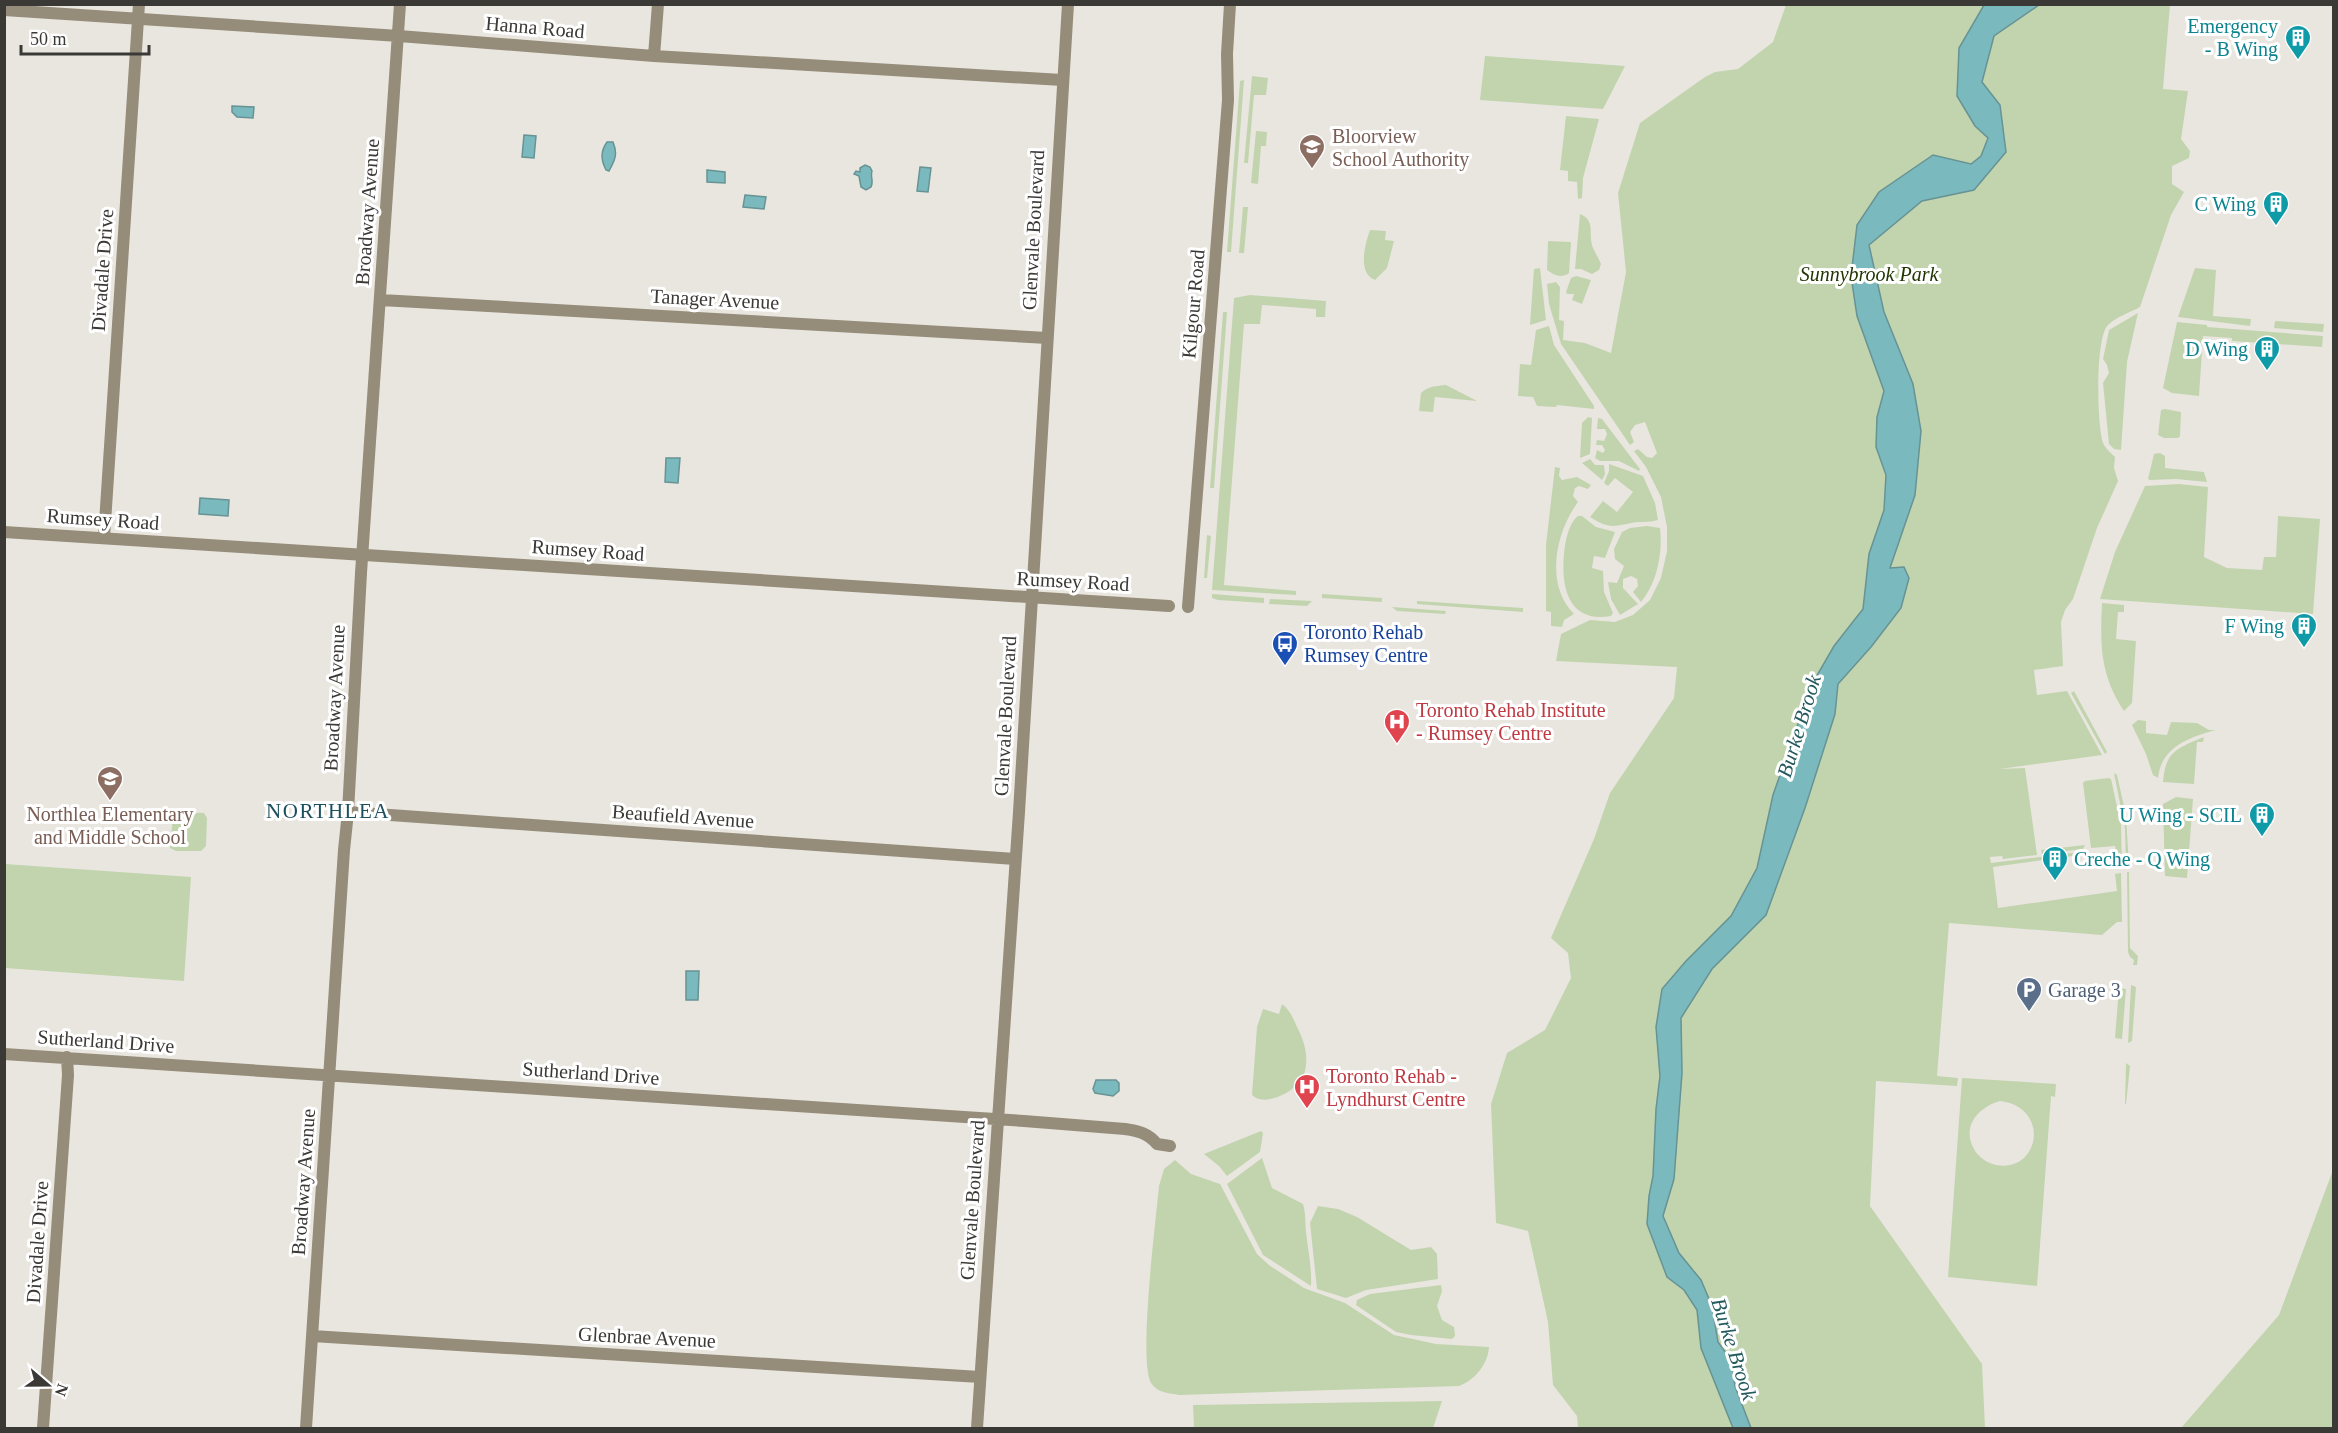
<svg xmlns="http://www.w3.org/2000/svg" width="2338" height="1433" font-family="Georgia,serif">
  <rect width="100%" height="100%" fill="#e9e6e0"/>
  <path fill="#c2d4ae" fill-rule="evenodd" d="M1786 5H2170L2163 89 2188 91 2181 139 2190 151 2189 158 2172 166V184L2184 192 2171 215 2140 307C2131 312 2116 317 2108 325 2095 338 2097 425 2103 443 2105 448 2111 453 2115 457L2114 468 2118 481 2097 528 2073 599 2065 610 2061 622 2063 666 2034 670 2037 695 2067 691 2102 755 2000 769 2025 768 2037 855 2003 859 2002 856 1990 857 1991 863 2087 851V854L1993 867 1998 908 2117 891 2115 874 2121 873 2122 922H2117L2102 935 1949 923 1937 1076 1958 1078 1957 1086 1876 1081 1870 1206 1982 1364 1985 1428H1578L1577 1416 1553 1385 1548 1322 1528 1231 1496 1223 1491 1104 1507 1053 1545 1030 1571 978 1568 953 1551 938 1594 839 1610 793 1674 698 1677 667 1556 661 1561 634 1590 620 1615 622 1633 615 1650 600 1661 578 1667 551V527L1661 497 1646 467 1634 451 1638 449 1647 457 1652 458 1657 453 1645 422 1635 425 1630 432 1634 442 1630 445 1561 344 1549 304 1547 284 1556 282 1560 287 1559 320 1564 321 1563 340 1585 343 1611 353 1626 272 1618 193 1640 123 1705 77 1715 72 1738 69 1773 42Z
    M1485 56 1625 66 1603 109 1480 100Z
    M1252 76 1268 78 1266 95H1254L1248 163H1244Z
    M1244 80 1231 252H1227L1240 81Z
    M1566 116 1599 119 1583 178 1582 198 1578 199 1577 182 1568 181V171L1560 170Z
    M1256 131 1267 132 1266 146H1261L1258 184 1251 183Z
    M1243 207H1248L1244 253H1239Z
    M1580 214C1595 220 1589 232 1592 245 1594 251 1598 257 1601 264L1599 270 1592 274 1581 269H1575Z
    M1370 230 1386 231 1385 240 1394 241 1387 268 1375 280C1357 273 1365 244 1370 230Z
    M1548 241 1571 242 1569 273C1561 279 1554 275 1547 270Z
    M1540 268 1546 320 1530 325 1534 269Z
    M2195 268 2216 270 2213 316 2251 319 2250 326 2178 317Z
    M1576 276 1591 280 1582 304 1572 300 1574 294H1567L1566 292 1571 278Z
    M1250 295 1326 301 1325 317H1316V309L1262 305 1260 324H1244L1224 585 1296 591V595L1212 590 1234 298Z
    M1223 312H1227L1214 488H1210Z
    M2138 313 2127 362 2121 450 2114 449 2109 444 2103 383 2109 373 2107 365 2103 359 2109 330Z
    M2275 321 2324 324 2323 332 2274 328Z
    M2177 322 2207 325V327L2323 336 2322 347 2232 341V338L2203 336 2199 396 2172 393 2163 388Z
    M1549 326 1554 345 1594 406V409L1557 405 1556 407 1537 406 1533 397 1518 396 1520 364 1531 365 1536 330Z
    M1446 385 1477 401 1435 397 1433 412 1419 411 1421 393C1428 386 1436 386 1446 385Z
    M2165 409 2181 412 2180 436 2178 438H2164L2158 435 2161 410Z
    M1588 417 1592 418 1590 454 1580 458 1582 423Z
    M1598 418 1602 419 1640 469 1639 471 1619 461H1600L1595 458 1597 450 1603 453 1605 450 1602 445H1596L1597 440 1604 441 1607 434 1605 429H1597Z
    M2160 453 2165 456V468L2204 472 2207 482 2176 479 2150 480 2148 479 2154 454Z
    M1590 459 1595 465H1604L1605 474 1602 480 1582 463Z
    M1609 464 1643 476 1655 503 1658 520C1651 522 1645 522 1638 522 1616 525 1611 531 1590 517L1603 501 1617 512 1633 492 1615 478 1608 486 1604 483 1609 471Z
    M1555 467 1560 468 1559 476 1562 480 1577 477 1591 485 1588 489 1579 486 1575 488 1573 496 1578 502C1555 533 1545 585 1574 614L1564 620 1562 627 1551 626V612L1546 611V545Z
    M2179 484 2208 487 2204 557 2227 568 2262 570 2264 557H2276L2278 516 2320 519 2313 614 2100 599 2115 552 2145 486Z
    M1578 516H1582L1596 527 1615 532 1605 558 1594 556 1592 568 1603 571 1604 592 1613 613 1611 616C1564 624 1560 580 1565 545 1567 535 1570 522 1578 516Z
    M1647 526 1660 528C1663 553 1657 583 1641 602L1633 592 1638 586 1637 579 1631 576 1623 579V588L1638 604 1620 615 1611 599 1608 582 1617 583 1624 566 1615 559 1614 549 1622 532 1630 528Z
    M1207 535 1211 536 1207 578H1204Z
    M1212 594 1264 598V603L1218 600 1212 598Z
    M1322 594 1382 598V602L1322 598Z
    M1270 599 1312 601 1307 606 1269 604Z
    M1417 601 1523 608V612L1417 604Z
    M2102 603 2124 605V612H2118L2116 639 2136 641 2132 703 2124 711C2100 674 2100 646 2102 603Z
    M1392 607 1446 611 1445 614 1397 611Z
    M2074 691 2107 752 2105 754 2071 693Z
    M2138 720 2146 721V733L2167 735 2171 722 2197 723 2209 730H2216C2190 737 2161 747 2158 778L2153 775 2146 754 2132 725Z
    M2204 737 2203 742H2197L2194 784 2163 782C2165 752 2177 748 2204 737Z
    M2114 773 2117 775 2126 815 2129 867H2126L2125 828Z
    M2108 778 2111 779 2121 825 2122 869 2118 868 2115 846 2091 848 2083 783 2085 781Z
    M2176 797 2193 799 2187 878 2165 876 2163 804Z
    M176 812 204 813 207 818 206 846 201 851H176L170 848 173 816Z
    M2085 845 2083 849 2042 854 2041 850Z
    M5 864 191 877 184 981 5 968Z
    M2127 872H2129L2130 948 2138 956 2137 965H2133L2134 960 2130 957 2128 952Z
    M2131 985 2136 987 2132 1041 2128 1043Z
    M2119 988 2126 989 2122 1039 2115 1038Z
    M1282 1004C1290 1010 1293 1018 1297 1027 1305 1042 1310 1060 1303 1077 1297 1091 1264 1108 1252 1095L1257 1027 1263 1009 1279 1014Z
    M2126 1063 2130 1066 2126 1104H2125Z
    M1962 1078 2056 1084 2055 1097 2051 1096 2037 1286 1948 1277ZM2000 1101C2051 1107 2040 1173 1996 1165 1987 1163 1978 1157 1974 1149 1961 1126 1979 1107 2000 1101Z
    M1261 1131 1263 1133 1260 1152 1227 1176 1219 1166 1204 1154Z
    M1262 1158 1272 1188 1303 1204C1306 1214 1305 1222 1306 1232 1308 1250 1312 1268 1311 1286L1263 1255 1227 1184Z
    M1175 1160 1191 1174 1220 1184 1257 1254 1269 1265 1304 1288 1345 1303 1394 1335 1436 1344 1489 1347C1488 1364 1475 1380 1459 1386L1179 1395C1169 1393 1157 1393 1151 1383 1138 1360 1156 1220 1159 1186L1164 1169Z
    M2333 1170V1428H2181L2279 1315Z
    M1318 1206 1338 1209 1357 1217 1411 1250 1431 1247 1437 1254 1438 1279 1366 1290 1346 1298 1317 1289 1310 1223Z
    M1441 1285 1442 1291 1437 1306 1442 1320 1454 1327 1455 1336 1452 1339 1411 1335 1396 1332 1356 1305 1357 1300 1370 1294Z
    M1442 1401 1433 1428H1194L1193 1405Z"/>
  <path fill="#7ab9bd" stroke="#679394" stroke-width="1.5" d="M1984 5H2039L1994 36 1982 82 2000 105 2006 152 1974 190 1922 201 1869 245 1884 312 1913 384 1921 431 1915 495 1890 568 1904 567 1909 578 1901 608 1871 647 1838 684 1835 714 1805 808 1766 915 1712 969 1681 1018 1682 1073 1674 1179 1663 1216 1679 1253 1701 1280 1712 1306 1718 1342 1731 1360 1735 1386 1751 1428H1733L1701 1348 1697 1310 1684 1290 1667 1277 1647 1224 1649 1196 1653 1176 1656 1109 1660 1076 1656 1027 1662 989 1686 961 1731 916 1757 868 1773 795 1812 684 1834 646 1863 609 1869 554 1884 510 1886 475 1876 447 1877 417 1884 391 1857 316 1851 276 1857 225 1879 192 1933 155 1971 164 1981 156 1988 138 1975 126 1957 96 1959 48Z
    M232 106 254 107 253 118 237 117 232 112Z
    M524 135 536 136 534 158 522 157Z
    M607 142H613C618 154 615 160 609 171L606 170C601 160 600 152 607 142Z
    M865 165 870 167 872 171C870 177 874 181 871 187L866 190 861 187 859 176 854 174 856 171 860 172V168Z
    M920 167 931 168 928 192 917 191Z
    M707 170 725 172V183L707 182Z
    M745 195 766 197 764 209 743 207Z
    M666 458H680L678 483 665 482Z
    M200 498 229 500 228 516 199 514Z
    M686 971H699L698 1000H686Z
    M1096 1080H1116L1119 1083V1091L1113 1096 1095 1093 1093 1089Z"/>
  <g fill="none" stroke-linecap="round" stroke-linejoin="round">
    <path stroke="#958d7a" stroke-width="12" d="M4 10 399 36 654 56 1062 80
      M654 56 658 4
      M381 300 1047 338
      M4 532 1169 606
      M104 538 139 4
      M1188 607 1228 100 1227 54 1230 4
      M348 812 1015 859
      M4 1054 1024 1121 1125 1129C1138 1131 1148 1133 1157 1144L1170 1146
      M312 1336 980 1377
      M43 1428 68 1075 67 1057
      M306 1428 344 850 348 812 361 573 400 4
      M977 1428 1019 812 1068 4"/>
  </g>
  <defs>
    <symbol id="building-pin" viewBox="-11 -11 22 30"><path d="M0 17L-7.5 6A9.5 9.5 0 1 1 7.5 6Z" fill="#0f9aa8" stroke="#fff"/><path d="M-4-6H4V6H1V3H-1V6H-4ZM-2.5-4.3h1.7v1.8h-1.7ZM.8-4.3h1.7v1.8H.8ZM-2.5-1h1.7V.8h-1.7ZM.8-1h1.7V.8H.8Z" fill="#fff"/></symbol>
    <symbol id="school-pin" viewBox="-11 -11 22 30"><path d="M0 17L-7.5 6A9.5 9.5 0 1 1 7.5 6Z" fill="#8d6e63" stroke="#fff"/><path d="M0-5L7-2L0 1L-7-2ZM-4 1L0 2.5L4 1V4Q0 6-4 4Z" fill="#fff"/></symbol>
    <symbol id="bus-pin" viewBox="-11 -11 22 30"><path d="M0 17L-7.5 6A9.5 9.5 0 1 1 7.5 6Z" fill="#1a4fb4" stroke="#fff"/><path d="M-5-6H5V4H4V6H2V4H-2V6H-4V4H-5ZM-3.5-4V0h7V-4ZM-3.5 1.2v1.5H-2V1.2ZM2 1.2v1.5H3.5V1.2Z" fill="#fff"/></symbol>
    <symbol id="hospital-pin" viewBox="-11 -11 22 30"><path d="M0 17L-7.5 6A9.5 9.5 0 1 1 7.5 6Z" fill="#e0444e" stroke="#fff"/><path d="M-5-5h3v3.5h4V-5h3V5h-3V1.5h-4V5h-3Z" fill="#fff"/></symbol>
    <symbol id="parking-pin" viewBox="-11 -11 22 30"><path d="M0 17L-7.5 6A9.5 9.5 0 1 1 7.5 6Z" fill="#5c6f8a" stroke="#fff"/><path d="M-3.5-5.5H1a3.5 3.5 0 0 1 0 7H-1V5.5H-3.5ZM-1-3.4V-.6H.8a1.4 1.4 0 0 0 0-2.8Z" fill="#fff"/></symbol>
  </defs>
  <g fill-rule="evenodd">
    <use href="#building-pin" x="2283" y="23" width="30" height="40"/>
    <use href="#school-pin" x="1297" y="132" width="30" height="40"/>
    <use href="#building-pin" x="2261" y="189" width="30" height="40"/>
    <use href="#building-pin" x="2252" y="334" width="30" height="40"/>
    <use href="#building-pin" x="2289" y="611" width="30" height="40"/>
    <use href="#bus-pin" x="1270" y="629" width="30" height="40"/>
    <use href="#hospital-pin" x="1382" y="707" width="30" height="40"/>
    <use href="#school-pin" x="95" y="764" width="30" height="40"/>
    <use href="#building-pin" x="2247" y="800" width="30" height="40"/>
    <use href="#building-pin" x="2040" y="844" width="30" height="40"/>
    <use href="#parking-pin" x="2014" y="975" width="30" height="40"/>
    <use href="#hospital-pin" x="1292" y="1072" width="30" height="40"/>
  </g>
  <g text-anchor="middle" stroke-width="6" stroke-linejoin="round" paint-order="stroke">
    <g font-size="20" fill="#0d838f" stroke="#fff" text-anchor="end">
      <text x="2278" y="33">Emergency<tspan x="2278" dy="23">- B Wing</tspan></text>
      <text x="2256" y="211">C Wing</text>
      <text x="2248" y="356">D Wing</text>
      <text x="2284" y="633">F Wing</text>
      <text x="2242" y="822">U Wing - SCIL</text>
      <text x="2074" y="866" text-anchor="start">Creche - Q Wing</text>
    </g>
    <g font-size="20" fill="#3a3936" stroke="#fff">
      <text transform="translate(535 27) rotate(5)" y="7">Hanna Road</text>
      <text transform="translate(367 212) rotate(-86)" y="7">Broadway Avenue</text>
      <text transform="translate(1033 230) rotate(-87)" y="7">Glenvale Boulevard</text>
      <text transform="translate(102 270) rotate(-86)" y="7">Divadale Drive</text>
      <text transform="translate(715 299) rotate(3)" y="7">Tanager Avenue</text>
      <text transform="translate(1193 304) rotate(-85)" y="7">Kilgour Road</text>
      <text transform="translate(103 519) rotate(4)" y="7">Rumsey Road</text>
      <text transform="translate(588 550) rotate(4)" y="7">Rumsey Road</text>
      <text transform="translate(1073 581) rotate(3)" y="7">Rumsey Road</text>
      <text transform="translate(334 698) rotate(-87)" y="7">Broadway Avenue</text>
      <text transform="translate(1005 716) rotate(-87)" y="7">Glenvale Boulevard</text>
      <text transform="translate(683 816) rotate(4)" y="7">Beaufield Avenue</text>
      <text transform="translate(106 1041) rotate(4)" y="7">Sutherland Drive</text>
      <text transform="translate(591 1073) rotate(4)" y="7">Sutherland Drive</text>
      <text transform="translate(303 1182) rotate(-86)" y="7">Broadway Avenue</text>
      <text transform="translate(972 1200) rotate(-86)" y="7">Glenvale Boulevard</text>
      <text transform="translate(37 1242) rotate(-86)" y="7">Divadale Drive</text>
      <text transform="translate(647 1337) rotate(3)" y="7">Glenbrae Avenue</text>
    </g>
    <g font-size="20" fill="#785e54" stroke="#fff" text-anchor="start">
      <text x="1332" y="143">Bloorview<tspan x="1332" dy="23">School Authority</tspan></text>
      <text x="110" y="821" text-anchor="middle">Northlea Elementary<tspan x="110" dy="23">and Middle School</tspan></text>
    </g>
    <g font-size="20" font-style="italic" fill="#233503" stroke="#fff">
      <text x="1869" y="281">Sunnybrook Park</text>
    </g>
    <g font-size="20" fill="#164399" stroke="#fff" text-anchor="start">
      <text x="1304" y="639">Toronto Rehab<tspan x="1304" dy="23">Rumsey Centre</tspan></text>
    </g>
    <g font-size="20" fill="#be3a42" stroke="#fff" text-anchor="start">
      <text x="1416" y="717">Toronto Rehab Institute<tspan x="1416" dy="23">- Rumsey Centre</tspan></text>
      <text x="1326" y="1083">Toronto Rehab -<tspan x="1326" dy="23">Lyndhurst Centre</tspan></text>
    </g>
    <g font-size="20" fill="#4e5e75" stroke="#fff" text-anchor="start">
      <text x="2048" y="997">Garage 3</text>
    </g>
    <g font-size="21" font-style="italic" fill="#245a5e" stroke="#fff">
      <text transform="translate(1799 726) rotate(-73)" y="7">Burke Brook</text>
      <text transform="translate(1734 1349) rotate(72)" y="7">Burke Brook</text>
    </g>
    <g font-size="21" letter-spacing="1.5" fill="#1a4f5e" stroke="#fff">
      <text x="328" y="818">NORTHLEA</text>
    </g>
  </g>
  <rect width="2338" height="1433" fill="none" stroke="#3a3936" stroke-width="12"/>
  <g transform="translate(48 1385) rotate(110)" stroke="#ffffff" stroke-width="4.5" paint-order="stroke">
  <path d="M0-4.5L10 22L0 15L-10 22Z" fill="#3a3936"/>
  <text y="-9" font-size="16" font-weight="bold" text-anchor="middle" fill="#3a3936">N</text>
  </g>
  <path d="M21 45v9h128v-9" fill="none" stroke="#3a3936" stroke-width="3"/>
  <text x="30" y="45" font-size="18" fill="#3a3936" stroke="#ffffff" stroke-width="4.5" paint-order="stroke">50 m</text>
</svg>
